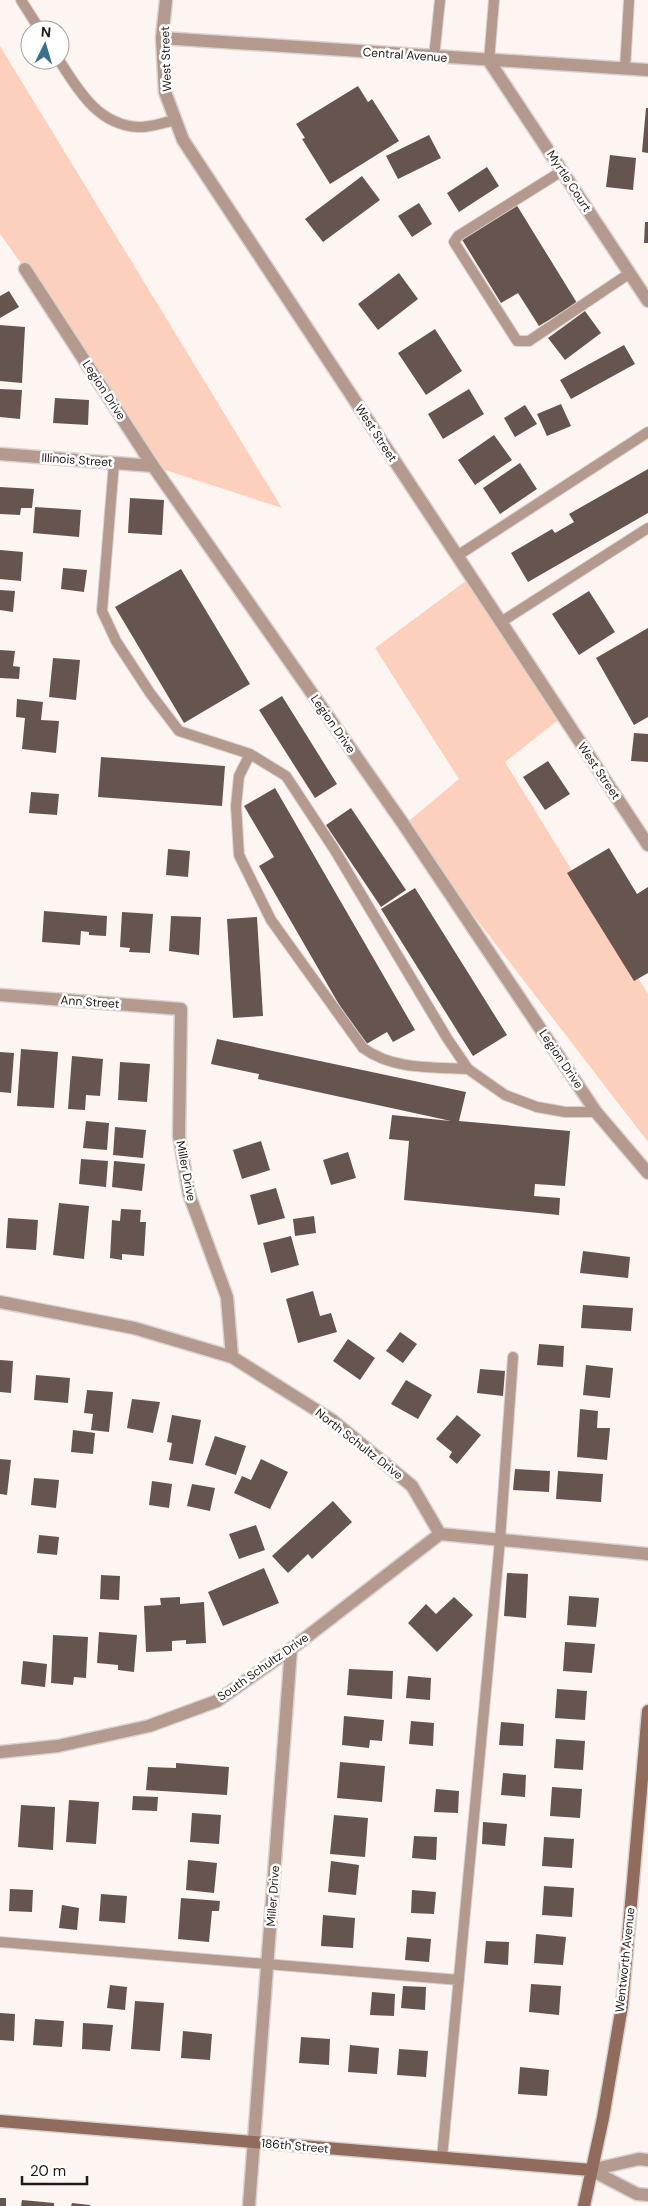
<svg xmlns="http://www.w3.org/2000/svg" width="648" height="2206" font-family="'DM Sans',sans-serif">
  <rect width="100%" height="100%" fill="#fdf5f1"/>
  <path fill="#fdd0bd" d="M0 46 282 508 153 466 25 269 0 234Z
    M471 577 562 717 505 762 648 994V1142L404 825 459 779 375 648Z"/>
  <path fill="#66554e" d="M358 86 368 102 372 99 399 141 330 184 302 139 305 138 296 124Z
    M646 108H648V153L642 152Z
    M429 135 441 158 398 179 386 156Z
    M610 155 636 158 633 190 606 187Z
    M487 167 499 186 459 212 447 193Z
    M362 176 380 200 323 242 305 219Z
    M419 203 432 224 412 237 398 216Z
    M516 204 577 303 539 326 518 293 501 303 461 238Z
    M645 222H648V243H644Z
    M399 273 418 299 378 330 358 304Z
    M9 291 19 307 0 318V296Z
    M585 311 601 333 565 360 548 338Z
    M0 325 25 327 22 383 0 381Z
    M435 329 462 371 426 395 398 353Z
    M624 345 635 364 571 399 560 380Z
    M0 389 22 390 20 419 0 417Z
    M469 389 484 414 443 439 428 414Z
    M55 398 89 400 88 425 53 423Z
    M561 404 571 426 547 436 537 414Z
    M525 405 537 424 515 437 504 418Z
    M494 435 512 460 475 485 458 460Z
    M520 463 537 489 500 514 483 488Z
    M648 469V513L528 582 511 553 552 529 555 533 574 522 569 514Z
    M0 487 34 489 32 508H21L20 515 0 514Z
    M130 498 164 500 162 535 128 533Z
    M35 507 81 510 79 537 33 533Z
    M0 550 23 552 21 581 0 579Z
    M63 568 87 570 84 592 61 589Z
    M181 569 250 684 184 723 115 607Z
    M0 590 15 591 13 612 0 610Z
    M589 591 615 632 579 655 552 614Z
    M648 628V717L634 725 596 658Z
    M0 650 15 651 13 666 20 667 19 679 0 678Z
    M53 658 80 660 76 700 49 697Z
    M282 696 337 784 315 798 259 710Z
    M17 699 43 702 41 720 59 721 56 753 22 749 25 718 16 717Z
    M634 733 648 734V762L631 761Z
    M101 757 225 766 222 806 98 797Z
    M548 761 570 794 545 810 523 777Z
    M275 788 415 1030 393 1042 387 1032 363 1046 259 866 274 857 244 806Z
    M31 792 59 794 57 815 29 813Z
    M351 808 406 890 381 907 326 825Z
    M609 848 637 894 648 887V973L634 981 567 873Z
    M168 849 190 851 188 877 166 875Z
    M415 888 507 1035 473 1056 381 909Z
    M44 911 107 916 106 936 89 935V932L81 931 80 945 42 942Z
    M122 912 153 914 150 953 129 952 130 948 120 947Z
    M171 916 201 917 199 955 169 951Z
    M257 917 263 1016 233 1018 227 919Z
    M217 1039 466 1092 459 1121 570 1131 565 1186 535 1184 534 1196 560 1198 559 1215 404 1200 409 1141 389 1139 392 1115 451 1121 258 1079 259 1074 211 1064Z
    M21 1049 58 1052 54 1108 17 1106Z
    M0 1052 14 1053 11 1093 0 1092Z
    M72 1056 103 1059 100 1096 86 1095 85 1110 68 1109Z
    M120 1062 150 1064 147 1102 118 1100Z
    M86 1121 109 1123 107 1150 83 1148Z
    M115 1127 146 1130 143 1158 113 1155Z
    M261 1141 270 1170 242 1179 233 1150Z
    M348 1152 356 1178 331 1185 323 1160Z
    M81 1159 108 1161 106 1187 79 1184Z
    M114 1161 145 1164 142 1191 112 1187Z
    M276 1188 285 1218 258 1225 250 1195Z
    M59 1203 89 1206 84 1259 53 1255Z
    M121 1209 141 1210 140 1222H146L144 1256 122 1254V1260L110 1258 112 1220 120 1221Z
    M314 1216 316 1233 295 1236 293 1219Z
    M8 1218 38 1220 36 1250 6 1248Z
    M291 1236 299 1265 271 1273 263 1243Z
    M583 1251 630 1257 628 1278 580 1273Z
    M313 1291 320 1316 331 1313 337 1332 298 1343 286 1299Z
    M583 1305 633 1308 631 1331 581 1328Z
    M400 1332 417 1344 403 1363 386 1351Z
    M348 1339 375 1358 360 1380 333 1361Z
    M539 1344 564 1346 563 1367 537 1365Z
    M0 1360 13 1361 11 1393 0 1392Z
    M586 1365 613 1368 610 1398 583 1395Z
    M480 1369 505 1371 503 1396 477 1393Z
    M36 1375 70 1378 68 1403 34 1400Z
    M406 1380 432 1395 418 1419 391 1404Z
    M87 1390 113 1392 109 1432 91 1430 93 1414 84 1413Z
    M132 1399 160 1402 153 1433 127 1428Z
    M580 1409 598 1411 597 1428H610L607 1460 577 1457Z
    M172 1415 201 1420 193 1464 169 1460 172 1443 167 1442Z
    M457 1415 481 1435 457 1464 449 1457 452 1452 436 1439Z
    M73 1430 95 1433 93 1454 71 1452Z
    M215 1436 246 1446 236 1475 205 1465Z
    M0 1459 11 1460 7 1495 0 1494Z
    M261 1459 288 1472 270 1509 234 1493 242 1476 251 1480Z
    M515 1469 550 1471 549 1492 513 1490Z
    M558 1471 603 1474 601 1502 556 1499Z
    M34 1478 59 1480 56 1508 31 1505Z
    M152 1481 172 1484 169 1508 149 1505Z
    M192 1484 215 1488 210 1511 187 1506Z
    M333 1501 352 1522 312 1559 308 1554 288 1573 272 1556Z
    M256 1525 265 1550 239 1559 229 1534Z
    M39 1535 59 1537 57 1555 37 1553Z
    M264 1568 279 1603 223 1626 208 1592Z
    M507 1573 528 1574 526 1618 504 1616Z
    M101 1575 120 1576 119 1600 100 1599Z
    M569 1596 599 1598 596 1627 567 1625Z
    M180 1597V1604L204 1602 206 1643 186 1644V1640L172 1641V1651L146 1652 144 1606 161 1605 160 1598Z
    M454 1597 473 1615 437 1652 408 1623 426 1604 436 1614Z
    M99 1632 137 1635 134 1672 118 1670V1665L97 1663Z
    M53 1635 88 1637 86 1678 74 1677 73 1685 51 1683Z
    M565 1642 595 1644 592 1673 563 1671Z
    M23 1661 47 1664 45 1687 21 1684Z
    M349 1669 393 1671 392 1699 347 1695Z
    M408 1676 431 1678 430 1700 406 1698Z
    M557 1689 587 1691 585 1720 555 1718Z
    M344 1716 384 1720 382 1741 370 1740 369 1748 342 1745Z
    M411 1721 434 1723 433 1746 409 1744Z
    M501 1722 524 1724 523 1746 499 1745Z
    M556 1739 585 1741 583 1770 554 1768Z
    M340 1762 385 1766 382 1802 337 1798Z
    M176 1763 229 1767 227 1795 146 1790 148 1767 176 1768Z
    M503 1773 526 1775 525 1797 501 1795Z
    M552 1787 582 1789 580 1818 550 1816Z
    M436 1789 459 1791 458 1813 434 1812Z
    M133 1796 158 1797 157 1811 132 1810Z
    M69 1800 99 1802 96 1844 66 1842Z
    M21 1805 55 1807 53 1850 18 1847Z
    M192 1813 221 1815 219 1844 190 1842Z
    M334 1815 368 1818 365 1857 330 1854Z
    M483 1822 507 1824 505 1846 482 1844Z
    M414 1836 437 1837 436 1860 412 1858Z
    M544 1837 574 1839 572 1868 542 1866Z
    M188 1860 217 1863 214 1893 186 1890Z
    M331 1861 359 1865 356 1895 328 1892Z
    M544 1886 574 1888 572 1917 542 1915Z
    M10 1889 33 1890 32 1912 9 1911Z
    M412 1890 436 1892 434 1914 411 1913Z
    M101 1894 127 1896 125 1923 99 1921Z
    M181 1898 220 1901 219 1911H212L209 1942 178 1939Z
    M62 1905 79 1908 77 1930 59 1928Z
    M323 1915 355 1918 353 1948 321 1946Z
    M536 1934 566 1937 563 1965 534 1963Z
    M407 1937 431 1939 429 1962 405 1960Z
    M486 1941 509 1942 508 1965 484 1963Z
    M531 1984 561 1986 559 2015 529 2012Z
    M110 1985 127 1987 125 2010 107 2008Z
    M403 1986 426 1987 425 2010 401 2008Z
    M372 1992 395 1994 394 2016 370 2015Z
    M135 2001 164 2003 160 2051 131 2049Z
    M0 2013 15 2014 14 2041 0 2040Z
    M35 2019 64 2021 62 2047 33 2045Z
    M83 2023 113 2025 110 2051 82 2049Z
    M183 2031 212 2034 210 2060 181 2058Z
    M301 2037 330 2039 329 2065 299 2063Z
    M350 2045 379 2048 377 2074 348 2072Z
    M399 2049 428 2051 426 2077 397 2075Z
    M520 2067 549 2070 547 2096 518 2094Z
    M0 2198H6V2206H0Z
    M22 2200 54 2203V2206H21Z
    M72 2203 90 2205V2206H71Z"/>
  <g fill="none" stroke-linecap="round" stroke-linejoin="round">
    <defs>
      <path id="lane" d="M21 0 40 30
        M434 57 440 0
        M59 60C78 90 98 125 138 127 150 128 164 122 176 120
        M489 61 494 0
        M625 69 629 0
        M562 171 458 236 454 242 517 341H529L630 273
        M114 463 102 611 116 641 150 693 179 731 250 754 286 776 334 849 447 1038 468 1069 505 1095 537 1107 565 1112H596
        M457 556 648 432
        M501 622 648 528
        M250 754 239 776 236 806 239 855 271 920 363 1048C393 1070 432 1067 468 1069
        M0 1942 459 1980
        M442 2158 500 1540 513 1357"/>
      <path id="street" d="M166 0 162 38 165 92 183 140 648 845
        M162 38 648 70
        M489 61 648 301
        M25 269 153 466 404 825 596 1112 648 1173
        M0 454 153 466
        M0 995 181 1009 179 1136 189 1194 227 1297 232 1357
        M0 1302 134 1328 232 1357 332 1420 412 1486 440 1534
        M440 1534 648 1554
        M0 1752 58 1746 149 1726 217 1701 291 1649 440 1534
        M591 2170 637 2194 648 2195
        M591 2170 639 2159 648 2160
        M249 2206 291 1649"/>
      <path id="secondary" d="M0 2121 591 2170
        M584 2206 603 2118 622 2006 648 1711"/>
    </defs>
    <use href="#lane" stroke="#dad2ce" stroke-width="12"/>
    <use href="#street" stroke="#dad2ce" stroke-width="15"/>
    <use href="#secondary" stroke="#dad2ce" stroke-width="15"/>
    <use href="#lane" stroke="#b3998e" stroke-width="10"/>
    <use href="#street" stroke="#b3998e" stroke-width="12"/>
    <use href="#secondary" stroke="#916c5c" stroke-width="12"/>
  </g>
  <g text-anchor="middle" stroke-width="5" stroke-linejoin="round" paint-order="stroke">
    <g font-size="12" fill="#201916" stroke="#fff">
      <text transform="translate(405 55) rotate(4)" y="4">Central Avenue</text>
      <text transform="translate(166 59) rotate(-92)" y="4">West Street</text>
      <text transform="translate(569 181) rotate(57)" y="4">Myrtle Court</text>
      <text transform="translate(104 390) rotate(57)" y="4">Legion Drive</text>
      <text transform="translate(376 433) rotate(57)" y="4">West Street</text>
      <text transform="translate(77 460) rotate(4)" y="4">Illinois Street</text>
      <text transform="translate(333 724) rotate(55)" y="4">Legion Drive</text>
      <text transform="translate(599 771) rotate(56)" y="4">West Street</text>
      <text transform="translate(90 1002) rotate(4)" y="4">Ann Street</text>
      <text transform="translate(561 1059) rotate(56)" y="4">Legion Drive</text>
      <text transform="translate(186 1171) rotate(79)" y="4">Miller Drive</text>
      <text transform="translate(359 1444) rotate(38)" y="4">North Schultz Drive</text>
      <text transform="translate(263 1667) rotate(-35)" y="4">South Schultz Drive</text>
      <text transform="translate(273 1896) rotate(-86)" y="4">Miller Drive</text>
      <text transform="translate(625 1960) rotate(-84)" y="4">Wentworth Avenue</text>
      <text transform="translate(295 2146) rotate(5)" y="4">186th Street</text>
    </g>
  </g>
  <g transform="translate(45 45) rotate(5)"><circle r="24" fill="#ffffff" stroke="#a6a3a2"/>
  <path d="M0-4L9 19L0 12L-9 19Z" fill="#39718b"/>
  <text y="-8" font-size="14" font-weight="bold" text-anchor="middle" fill="#201916">N</text>
  </g>
  <path d="M22 2176v8h65v-8" fill="none" stroke="#201916" stroke-width="2.5"/>
  <text x="30" y="2176" font-size="15" fill="#201916" stroke="#ffffff" stroke-width="4" paint-order="stroke">20 m</text>
</svg>
